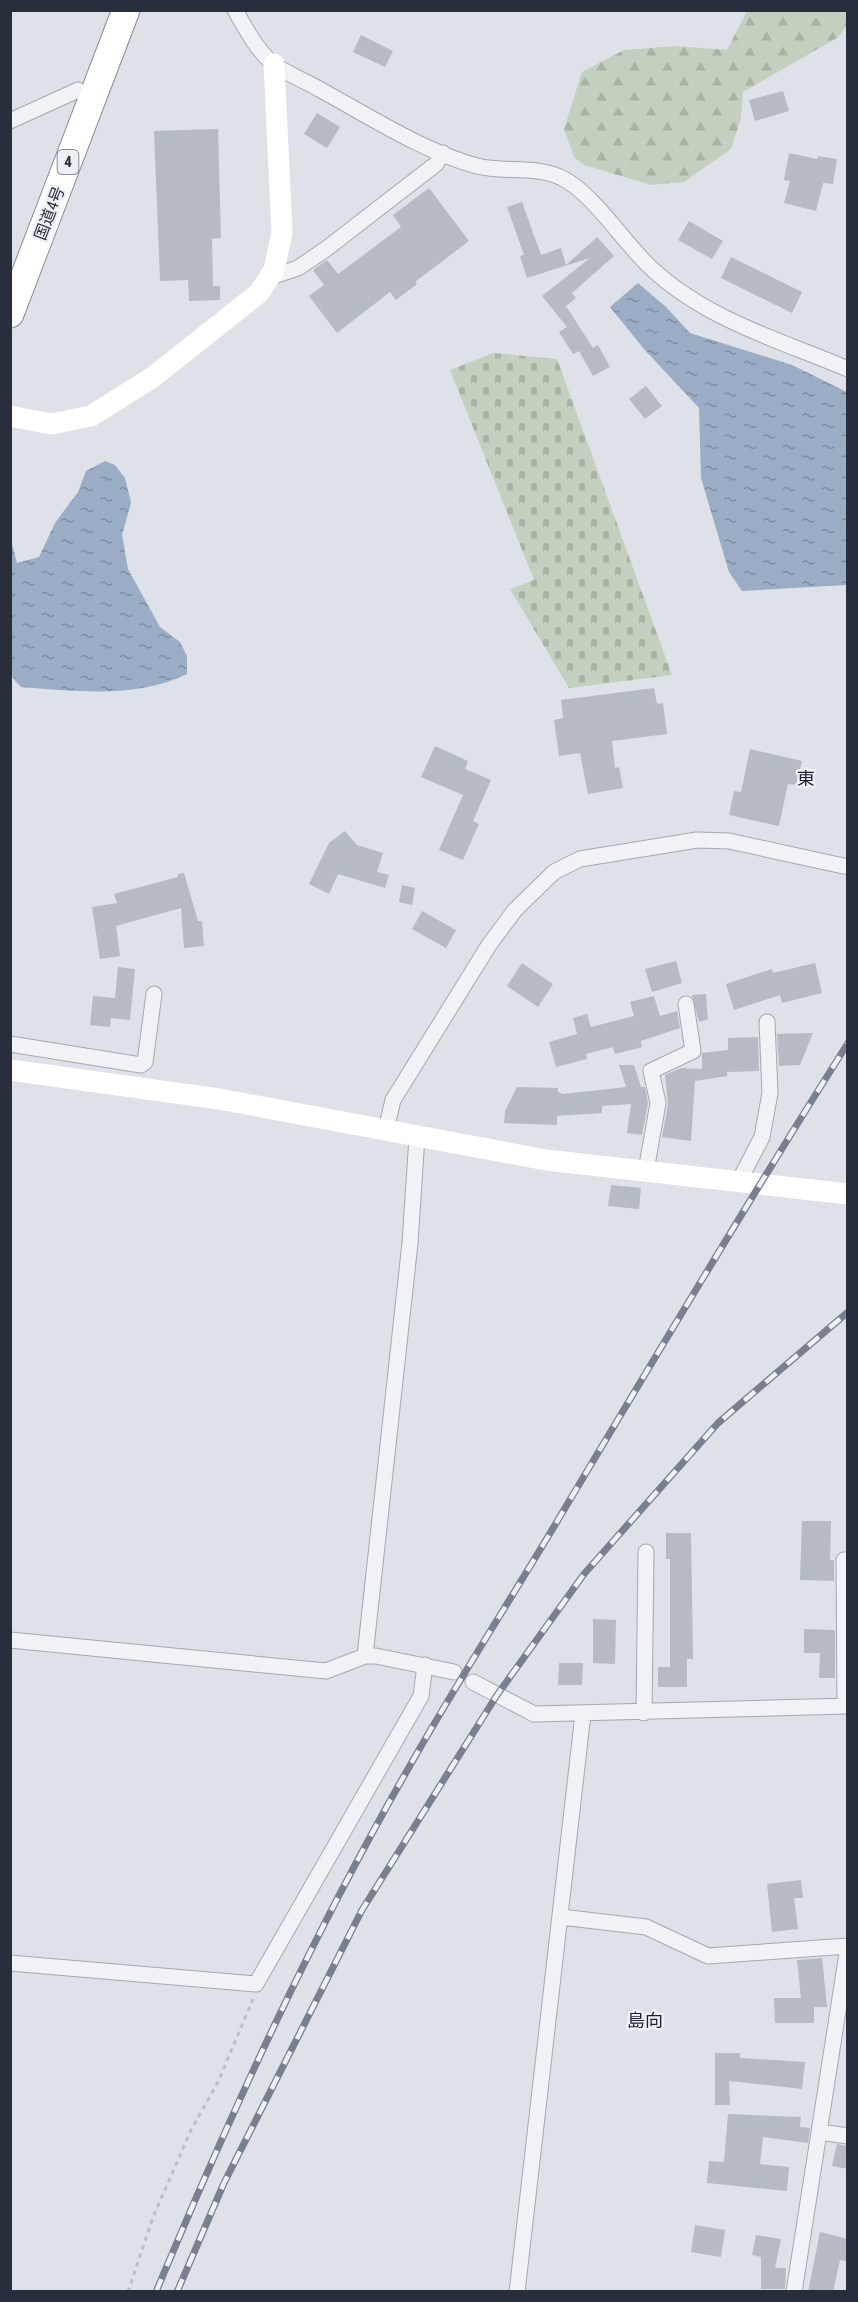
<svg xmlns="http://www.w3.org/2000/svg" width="858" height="2302" font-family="'Roboto Condensed','Noto Sans JP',sans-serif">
  <defs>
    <pattern id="forest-firs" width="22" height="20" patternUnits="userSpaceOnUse" patternTransform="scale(1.5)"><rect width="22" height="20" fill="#c3d0bf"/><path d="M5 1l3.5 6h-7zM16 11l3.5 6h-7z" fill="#a8b3a5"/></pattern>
    <pattern id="cemetery-stones" width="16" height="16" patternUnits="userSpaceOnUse" patternTransform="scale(1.5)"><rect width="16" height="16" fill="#c3d0bf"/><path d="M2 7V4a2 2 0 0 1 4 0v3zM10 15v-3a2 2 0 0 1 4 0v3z" fill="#a8b3a5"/></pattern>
    <pattern id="water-ripples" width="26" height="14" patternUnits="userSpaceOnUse" patternTransform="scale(1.5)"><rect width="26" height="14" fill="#9aadc5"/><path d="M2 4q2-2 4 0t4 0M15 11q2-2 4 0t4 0" fill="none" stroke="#7e8da1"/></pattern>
  </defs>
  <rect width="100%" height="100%" fill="#dee1e7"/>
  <path fill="url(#forest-firs)" d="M747 11H847V26L837 38 743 92 741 118 731 149 684 182 651 185 584 165 574 157 564 129 582 72 624 50 675 46 727 50Z"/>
  <path fill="url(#cemetery-stones)" d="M493 353 557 359 672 675 569 688 510 589 534 580 450 370Z"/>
  <path fill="url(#water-ripples)" d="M638 283 666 307 690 333 792 365 847 392V585L742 591 729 572 701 478 699 408 644 349 610 307Z
    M105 461 115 465 125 478 131 503 122 535 128 569 160 627 180 642 187 656V674C136 699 75 691 21 687L11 676V540L17 563 39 557 55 523 78 492 86 471Z"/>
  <path fill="#b5bac3" d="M361 35 393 51 385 67 353 52Z
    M783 91 789 111 755 121 749 100Z
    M317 113 340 127 327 148 304 134Z
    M218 129 221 238 212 239 213 286H220V300L189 301 188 280 160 281 154 131Z
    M789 153 817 159 818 156 837 159 833 184 823 183 816 211 784 203 790 181 784 180Z
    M429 188 469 241 415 282 417 284 396 300 390 292 337 333 309 296 324 285 313 270 327 260 338 274 401 227 393 215Z
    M522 202 541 255 561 248 566 265 597 237 614 256 572 293 576 298 566 306 593 348 598 345 610 367 593 376 579 351 573 354 559 332 567 327 542 296 590 258 527 278 520 256 524 255 507 207Z
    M689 221 723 241 712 259 678 240Z
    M731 257 802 292 792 313 721 278Z
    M646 386 662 406 645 419 629 399Z
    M654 688 657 704 663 703 667 734 612 741 615 768 619 767 623 788 588 794 580 753 559 756 554 720 563 718 561 700Z
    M435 746 468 761 465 769 491 780 473 821 479 824 463 860 439 850 463 795 421 777Z
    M750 749 802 761 796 785 788 784 779 826 729 815 734 791 741 792Z
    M345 831 357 845 383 853 377 872 389 875 385 888 338 874 329 894 309 884 329 843Z
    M184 873 198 921H202L204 946 184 948 181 908 116 926 120 956 100 959 92 907 117 903 114 894 178 877V874Z
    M402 885 415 888 412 905 399 902Z
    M422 911 456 930 446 948 412 929Z
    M676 961 682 983 652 992 645 969Z
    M522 963 553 984 538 1007 507 986Z
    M815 963 822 993 782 1003 780 995 734 1010 726 984 772 969 773 973Z
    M118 967 135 969 130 1020 111 1018 110 1027 90 1025 93 996 115 998Z
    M706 994 708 1019 699 1022 692 995Z
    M654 996 660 1016 677 1011 680 1028 641 1041 642 1047 615 1054 613 1047 586 1054 587 1059 556 1067 549 1042 577 1034 573 1018 587 1014 591 1027 634 1016 630 1002Z
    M813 1033 800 1065 779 1066 777 1034Z
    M758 1037 759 1071 727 1072V1076L695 1081 691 1141 662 1137 668 1104 665 1075 681 1068 702 1069V1053L728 1050V1038Z
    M619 1065H634L641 1087H645L648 1103 642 1135 627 1133 631 1104 602 1106V1113L557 1116V1125L504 1123 505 1111 517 1087 558 1088V1092L563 1094 626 1087Z
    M611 1185 641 1188 639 1209 608 1206Z
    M802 1521H831L830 1560H834V1581L800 1580Z
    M666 1533H691L693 1659H687V1687H658V1667H670V1559H666Z
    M593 1619 616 1620 615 1664 593 1663Z
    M804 1629 835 1630V1678H819L820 1653H804Z
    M559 1663H583L582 1685H558Z
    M801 1880 803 1898H794L798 1929 772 1932 767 1884Z
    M822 1958 827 2007H814V2023H775L774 1998H801L797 1960Z
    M715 2053H740V2058L805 2062 802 2089 729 2081 730 2105H715Z
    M728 2114 801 2117 800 2127 810 2128 808 2143 763 2137 760 2164 789 2167 787 2191 707 2183 709 2161 724 2162Z
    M837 2144 848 2146V2169L832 2166Z
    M695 2225 725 2230 721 2257 691 2252Z
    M820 2232 848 2239V2261L840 2260 833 2292H808Z
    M756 2235 781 2239 775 2268H786L785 2289H761V2257L752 2255Z"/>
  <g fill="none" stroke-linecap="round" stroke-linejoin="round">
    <defs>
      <path id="street" d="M235 10C246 29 255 47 271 62 284 73 304 80 319 89 367 115 424 152 477 166 505 173 536 165 562 178 593 193 624 243 651 268 707 320 779 340 848 369
        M10 121 78 90
        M271 277 298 268 326 249 436 164 443 153
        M10 1044 141 1065 145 1062 154 994
        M386 1130 393 1100 489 945 515 910 554 872 580 859 697 840 729 841 848 867
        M646 1171 658 1103 651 1071 693 1051 686 1004
        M738 1183 762 1137 770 1093 767 1022
        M10 1640 326 1671 365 1656H376L454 1672
        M365 1656 410 1243 417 1137
        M473 1682 534 1714 848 1706
        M845 1706 844 1560H848
        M644 1713 646 1552
        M561 1917 646 1927 708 1956 848 1946
        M10 1963 256 1984 421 1696 425 1665
        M820 2132 848 2136
        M517 2292 583 1714
        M794 2292 848 1947"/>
      <path id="highway" d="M10 314 126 10"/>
    </defs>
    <use href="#street" stroke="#a4a8b0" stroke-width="17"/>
    <use href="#highway" stroke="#868d9c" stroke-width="29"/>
    <path stroke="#bcbfc5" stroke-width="3" stroke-dasharray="4.5 4.5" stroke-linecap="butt" d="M128 2292 153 2217 191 2130 218 2082 253 1999"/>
    <use href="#street" stroke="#f0f2f5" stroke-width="15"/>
    <path stroke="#fff" stroke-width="21" d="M10 416 51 424 91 416 153 377 259 293 274 270 282 232 274 64
      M10 1070 219 1099 546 1160 848 1194"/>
    <use href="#highway" stroke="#fff" stroke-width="27"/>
    <defs>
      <path id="rail" d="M156 2292C232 2110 314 1932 412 1762 462 1674 517 1590 568 1503 660 1349 752 1195 848 1043
        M177 2292 224 2183 362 1910 497 1695 584 1574 718 1423 848 1312"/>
    </defs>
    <use href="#rail" stroke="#787f8f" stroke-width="7"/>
    <use href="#rail" stroke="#edf0f4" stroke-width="4.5" stroke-dasharray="14" stroke-linecap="butt"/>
  </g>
  <g text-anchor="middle" stroke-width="5" stroke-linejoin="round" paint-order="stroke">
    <rect fill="#edf0f4" stroke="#636873" stroke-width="1.5" x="57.5" y="150" width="21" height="24" rx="4.5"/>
    <g font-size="15" font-weight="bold" fill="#282e3c">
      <text x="68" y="167">4</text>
    </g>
    <g font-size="16" fill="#282e3c" stroke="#edf0f4">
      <text transform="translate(49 213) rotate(-69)" y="6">国道4号</text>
    </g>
    <g font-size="18" fill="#1a1f2d" stroke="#edf0f4">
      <text x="806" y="785">東</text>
      <text x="645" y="2027">島向</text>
    </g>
  </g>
  <rect width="858" height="2302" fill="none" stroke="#282e3c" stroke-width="24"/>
</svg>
